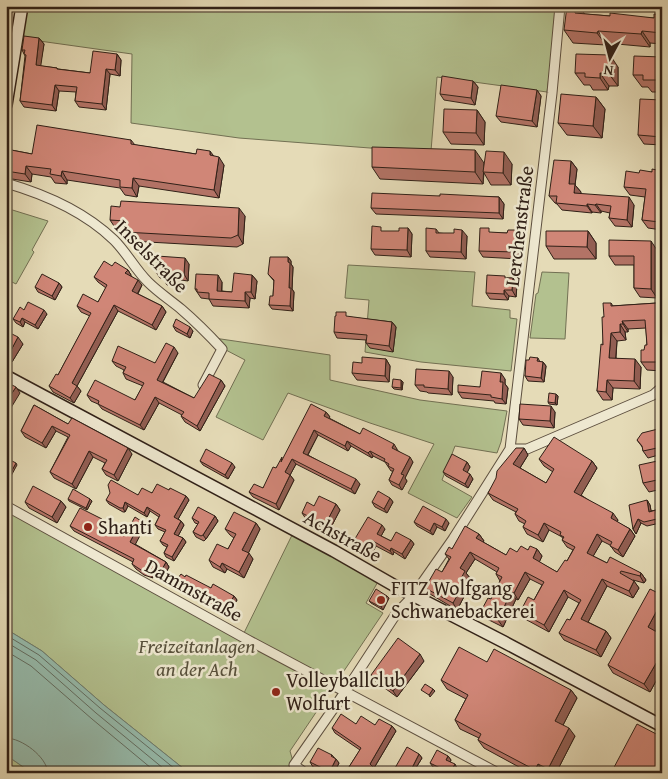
<svg xmlns="http://www.w3.org/2000/svg" width="668" height="779" font-family="'Gentium Book Plus',serif">
  <rect width="100%" height="100%" fill="#e5dbb7"/>
  <filter id="stains"><feTurbulence type="fractalNoise" baseFrequency=".004" numOctaves="4"/><feColorMatrix values="0 0 0 0 .2 0 0 0 0 .09 0 0 0 0 .02 0 0 0 .5 -.17"/></filter>
  <radialGradient id="worn" r=".72"><stop offset=".6" stop-color="#630" stop-opacity="0"/><stop offset="1" stop-color="#630" stop-opacity=".3"/></radialGradient>
  <path fill="#b3c18f" stroke="#727053" d="M23 6H558L547 92 437 77 431 151 370 148 239 138 131 123 132 54 18 38Z
    M6 208 48 221 32 250 34 252 16 284 6 279Z
    M348 265 475 272 472 306 510 310V318L517 319 511 371 421 362 365 352 369 300 345 298Z
    M542 272 569 273 565 339 530 338 536 294 538 293Z
    M214 338 330 355V380L420 400 507 411 501 442 497 453 455 446 442 480 472 497 457 518 408 493 434 444 370 423 288 393 263 440 216 417 245 360 224 349Z
    M6 506 242 637 294 531 380 578 366 603 383 613 290 751 294 765 304 773H189L104 705 42 651 6 629Z
    M6 755 32 773H6Z"/>
  <path fill="#96bbac" stroke="#6d7d70" d="M6 629 42 651 104 705 189 773H32L6 755Z"/>
  <g fill="none" stroke-linecap="round" stroke-linejoin="round">
    <path stroke="#636e62" stroke-width="1" d="M6 635 39 655 100 708 180 773
      M6 642 36 660 96 713 169 773
      M6 651 31 666 92 719 157 773
      M6 738C22 738 47 757 48 773"/>
    <defs>
      <path id="minor" d="M6 183C44 194 85 212 114 240 127 253 135 269 148 282 158 292 170 300 181 309 195 321 209 335 222 349L203 385
        M513 449H527L653 395 662 387
        M6 506 248 640 498 773
        M305 773 294 765 345 692 396 614 413 596 453 539 510 449 552 93 560 6"/>
      <path id="secondary" d="M6 105 22 6
        M6 376 334 551 395 586 504 642 662 726"/>
    </defs>
    <use href="#minor" stroke="#5d4f3f" stroke-width="11"/>
    <use href="#secondary" stroke="#302017" stroke-width="14"/>
    <use href="#minor" stroke="#eee8d0" stroke-width="9"/>
    <use href="#secondary" stroke="#eee8d0" stroke-width="11"/>
  </g>
  <path fill="#b37366" stroke="#302017" d="M584 13V14L610 16 654 18 662 15V44L650 43V47L606 43V45L573 43 564 30Z
    M39 38 44 44 40 66 57 68 58 69 90 73 117 54 121 60 120 76 110 74 106 110 79 107 75 101 76 92 59 91 56 111 24 107 20 101 25 56 22 50Z
    M662 57V92H652L648 87H642L633 75Z
    M618 67V86H609L608 90H593L590 85H584L575 73Z
    M473 81 478 87 475 105 444 100 440 94Z
    M537 90 541 96 537 127 501 122 496 116Z
    M596 97 605 109 602 138 567 135 558 123Z
    M662 100V145L644 144 638 135Z
    M477 110 485 122 484 145 451 144 443 132Z
    M131 140 135 145 196 154 214 156 224 165 219 198 139 186 137 197 125 195 120 188 67 180V184L55 183 51 177 32 174 31 182 6 178V149L32 154Z
    M571 161 577 169 575 185 581 192 580 194 634 205 632 227 615 226 609 218 610 213 601 211V213L592 212V213L562 210 557 204 555 203 549 196Z
    M484 163V167L512 164 511 185H491L484 173 483 184 380 179 372 167Z
    M662 171V230L648 228 642 220 645 197 630 195 624 187 639 173Z
    M440 196 499 197 504 204 503 219 376 214 371 208Z
    M245 216 243 244 237 247 130 241 124 232V229H116L110 220Z
    M408 228 412 234 411 257 375 255 371 249 399 231Z
    M436 229 439 233 467 236 466 259 430 257 426 251Z
    M516 230 520 236 519 259 483 257 479 251 492 233H507Z
    M588 231 596 243V259H554L546 246Z
    M657 250V298L640 297 634 288V265H615L609 256Z
    M288 257 291 261V264L293 267 292 289 294 292 293 311 272 309 269 305 273 296 274 281 268 274Z
    M189 264 188 281 181 280 180 286 167 285 163 278H160L156 272Z
    M112 266 128 270 131 275V276L142 285 138 294 162 306 166 312 156 330 118 311 77 386 81 391 74 403 53 392 49 386 58 375 90 316 81 312 77 306 98 302 106 288 98 282 94 277Z
    M252 275 257 281 255 299 250 298 249 308 213 306 209 299 201 298 195 289 222 282V291L232 292Z
    M507 278H513L517 285 516 297 509 296 508 300 490 299 486 293Z
    M59 283 62 287 55 300 38 292 35 287Z
    M611 303 613 306 657 303 662 310V371L647 370 641 362 647 345 646 328 628 329V332H625L626 340 617 341 616 358 641 367 640 389 613 388 612 400H603L597 391 603 345 604 317Z
    M24 310 47 314 38 329 25 322 23 327 16 323 13 319Z
    M349 317 392 322 396 327 393 352 370 348 366 343V340L337 338 334 332Z
    M173 326 193 331 190 338 176 331Z
    M6 331 23 344 12 362 6 359Z
    M178 353 163 382 194 398 221 380 225 386 200 431 185 422 181 416 182 415 159 403 144 430 102 409 98 404 91 401 87 395 135 400 143 386 126 379 123 373 124 370 116 366 112 361 155 363Z
    M538 358 540 362H543L546 366 544 382 528 381 525 376 529 360Z
    M386 359 390 366 389 382 357 380 352 373 362 363Z
    M453 377 452 395 428 393 427 392 420 391 415 385Z
    M505 379V384L508 388 506 404 495 403 494 401 462 398 458 392 480 387Z
    M401 380 403 382 402 390 394 389 392 387Z
    M556 394 558 396 557 405 549 404 548 402Z
    M34 405 68 424 132 454 118 481 106 475 102 469 105 463 93 457 76 489 54 478 50 472 68 437 56 431 46 448 25 437 21 431Z
    M326 412 330 417 329 418 360 434 397 449V450L413 462 405 478 407 481 402 490 392 485 389 480 393 471H391L385 462 373 456 372 458 351 446 348 451 318 435 308 455 360 484 355 494 296 464 290 475 294 480 279 510 253 497 249 492 263 488 276 468 283 459Z
    M555 412 554 428 523 425 519 419Z
    M662 428V454L648 458 643 451V448L637 440Z
    M524 448 528 455 520 468 546 483 553 472 544 466 539 459 592 461 597 468 581 495 618 520 617 522 630 529 635 536 623 557 615 552 610 545 602 541 593 556 607 563 641 573 646 580 644 583 633 580 639 588 633 598 607 586 588 622 606 631 611 638 601 657 564 640 559 633 570 620 579 603 568 597 549 632 525 619 520 612 534 600 542 585 530 579 518 600 516 599 503 627 485 618 481 611 491 599 500 581 496 574 497 572 475 559 466 573 470 578 464 587 467 591 457 610 430 594 425 588 442 572 449 559 445 554 479 534 484 541 483 542 506 555 528 550 537 549 542 556 539 562 557 572 567 561 573 550 567 547 562 540 563 539 562 537 549 530 543 542 527 534 523 527 525 524 519 521 515 514 516 512 493 500 488 493Z
    M662 460V489L649 492 643 483Z
    M200 461 235 467 228 479 203 465Z
    M467 462 470 467 467 472 473 479 468 488 446 476 443 472Z
    M169 490 186 496 189 500 178 519 181 521 184 525 178 536 183 538 186 542 174 561 166 557 164 553 167 547 163 545 160 541 165 532 158 529 155 525 159 517 150 511 147 517 128 506 125 512H123L109 504 106 500Z
    M390 498 393 502 387 513 375 507 372 502Z
    M68 499H90L92 501 87 510 69 501Z
    M647 500 650 505 651 511 656 510 659 514 660 523 647 526 641 523 636 534 633 529Z
    M61 501 66 507 57 523 29 508 25 502Z
    M336 504 340 510 329 531 306 519 302 513 314 506Z
    M215 516 218 521 206 539 204 541 196 537 193 532 198 524 195 523 192 518Z
    M102 519 105 524V525L124 536 145 526 135 544 166 562 169 567 163 578 155 574 153 578 144 575 136 569 132 564 133 562 74 531 70 526Z
    M414 522 449 523 445 531 437 527 433 535 417 526Z
    M256 523 260 529 248 553 253 559 244 578 227 569 225 573 213 567 209 560 228 549 234 538 230 535 225 529Z
    M385 529 381 536 391 541 411 540 414 544 405 559 394 552 393 555 376 546 371 555 356 547 353 542Z
    M178 578 234 596 237 600 228 615 174 588 171 584Z
    M662 595V619L655 631 662 635V670L650 692 613 673 608 665Z
    M387 596 389 598 383 610 371 603 369 601Z
    M424 661 397 697 375 681 371 675Z
    M487 662 571 690 577 698 563 725 575 736 556 773H530L484 748 478 740 479 738 460 729 455 720 466 699 447 689 441 680Z
    M356 724 392 726 396 731 374 768 377 773 352 772 349 767 360 750 335 733 332 728Z
    M419 754 422 758 414 771 413 770 411 773H399L395 768Z
    M332 755 339 763 334 773H323L321 770 313 767 310 762Z
    M448 756 451 760 450 762 457 768 455 773H445L433 767 430 763Z"/>
  <path fill="#925e53" stroke="#302017" d="M575 6H580L584 13 583 26 575 13Z
    M598 31 606 43V45L597 33Z
    M642 31 650 43V47L641 34Z
    M39 38 44 44 40 71 36 65Z
    M117 54 121 60 120 76 115 70Z
    M610 55 618 67V86L609 74Z
    M106 69 110 74 106 110 102 104Z
    M600 73 609 86 608 90 600 78Z
    M658 75 662 81V86L658 80Z
    M473 81 478 87 475 105 471 98Z
    M55 85 59 91 56 111 52 105Z
    M537 90 541 96 537 127 532 121Z
    M596 97 605 109 602 138 593 126Z
    M477 110 485 122 484 145 476 133Z
    M475 150 484 163 483 184 475 172Z
    M210 151 216 159 210 155Z
    M504 152 512 164 511 185 503 173Z
    M219 157 224 165 219 198 214 190Z
    M571 161 577 169 575 185 581 192 580 201 569 184Z
    M26 166 32 174 31 182 25 174Z
    M62 171 67 180V184L61 176Z
    M133 178 139 186 137 197 132 188Z
    M499 197 504 204 503 219 499 213Z
    M629 197 634 205 632 227 627 220Z
    M662 199V225L660 222Z
    M587 204 592 212V213L587 206Z
    M596 204 601 211V213L595 205Z
    M239 208 245 216 243 244 238 235Z
    M408 228 412 234 411 257 407 250Z
    M462 230 467 236 466 259 461 252Z
    M516 230 520 236 519 259 515 252Z
    M588 231 596 243V259L587 247Z
    M651 241 657 250V298L651 289Z
    M288 257 291 261V264L293 267 292 289 294 292 293 311 290 306 288 262Z
    M185 258 189 264 188 281 184 274Z
    M128 270 131 275 129 279 125 273Z
    M176 274 181 280 180 286 176 280Z
    M218 275 222 282 221 297 217 291Z
    M252 275 257 281 255 299 251 292Z
    M513 278 517 285 516 297 512 290Z
    M138 280 142 285 136 296 132 291Z
    M59 283 62 287 55 300 52 296Z
    M504 290 509 296 508 300 504 294Z
    M245 292 250 298 249 308 245 301Z
    M657 303 662 310V368L658 362Z
    M114 305 118 311 77 386 81 391 74 403 70 398 72 383Z
    M162 306 166 312 156 330 152 325Z
    M44 310 47 314 38 329 35 325Z
    M22 318 25 322 23 327 20 322Z
    M622 321 628 329V332L623 324Z
    M392 322 396 327 393 352 389 346Z
    M620 324 625 332 626 340 620 332Z
    M190 327 193 331 190 338 187 334Z
    M611 333 617 341 615 366 609 358Z
    M18 337 23 344 12 362 8 356Z
    M174 347 178 353 161 385 157 380Z
    M386 359 390 366 389 382 385 376Z
    M635 359 641 367 640 389 634 381Z
    M543 362 546 366 544 382 541 378Z
    M449 371 453 377 452 395 448 389Z
    M501 373 505 379V384L508 388 506 404 502 399 500 382Z
    M221 380 225 386 200 431 197 426Z
    M401 380 403 382 402 390 401 388Z
    M607 380 613 388 612 400 606 392Z
    M16 387 20 393 6 416V402Z
    M556 394 558 396 557 405 555 403Z
    M155 397 159 403 144 430 140 425Z
    M551 406 555 412 554 428 550 421Z
    M326 412 330 417 327 421 324 416Z
    M52 426 56 431 46 448 42 443Z
    M314 430 318 435 306 458 303 453Z
    M347 441 351 446 348 451 345 446Z
    M394 444 397 449 396 453 392 448Z
    M128 448 132 454 118 481 114 475Z
    M524 448 528 455 518 471 513 464Z
    M89 451 93 457 76 489 72 484Z
    M370 451 373 456 372 458 368 453Z
    M410 457 413 462 405 478 407 481 402 490 399 485 401 474Z
    M292 459 296 464 289 477 285 472Z
    M592 461 597 468 579 499 574 492Z
    M467 462 470 467 466 475 463 470Z
    M16 463 17 465 11 476 10 474Z
    M232 463 235 467 228 479 225 475Z
    M470 474 473 479 468 488 465 484Z
    M290 475 294 480 279 510 276 504Z
    M356 479 360 484 355 494 351 489Z
    M186 496 189 500 177 521 174 517Z
    M390 498 393 502 387 513 384 509Z
    M90 499 92 501 87 510 86 508Z
    M647 500 650 505 652 516 649 512Z
    M61 501 66 507 57 523 52 517Z
    M125 502 128 506 125 512 123 508Z
    M336 504 340 510 329 531 325 525Z
    M147 507 150 511 147 517 144 513Z
    M656 510 659 514 660 523 657 519Z
    M613 513 618 520 615 525 611 518Z
    M215 516 218 521 206 539 203 535Z
    M102 519 105 524 104 527 100 522Z
    M446 519 449 523 445 531 442 527Z
    M638 519 641 523 636 534 633 529Z
    M141 521 145 526 134 547 130 542Z
    M181 521 184 525 177 538 174 534Z
    M256 523 260 529 247 556 242 550Z
    M434 523 437 527 433 535 430 531Z
    M544 523 549 530 543 542 538 535Z
    M382 525 385 529 380 538 377 534Z
    M630 529 635 536 623 557 618 550Z
    M479 534 484 541 481 545 476 538Z
    M597 534 602 541 591 560 587 553Z
    M183 538 186 542 174 561 172 557Z
    M411 540 414 544 405 559 402 554Z
    M373 541 376 546 371 555 368 550Z
    M391 548 394 552 393 555 390 551Z
    M537 549 542 556 538 565 533 558Z
    M470 552 475 559 466 573 470 578 464 587 467 591 457 610 453 603 459 582 460 568Z
    M249 553 253 559 244 578 239 572Z
    M166 562 169 567 163 578 160 573Z
    M222 563 227 569 225 573 220 567Z
    M151 569 155 574 153 578 150 573Z
    M525 572 530 579 518 600 514 593Z
    M641 573 646 580 644 583 640 576Z
    M602 579 607 586 586 626 581 619Z
    M634 581 639 588 633 598 629 591Z
    M564 590 568 597 549 632 544 625Z
    M511 592 516 599 503 627 498 620Z
    M234 596 237 600 228 615 225 611Z
    M387 596 389 598 383 610 381 607Z
    M662 601V619L653 635 648 627Z
    M606 631 611 638 601 657 596 650Z
    M662 653V670L650 692 644 684Z
    M420 654 424 661 397 697 393 691Z
    M433 689 435 691 430 697 429 695Z
    M571 690 577 698 561 729 555 721Z
    M392 726 396 731 374 768 377 772 370 773V764Z
    M569 728 575 736 556 773H551L548 769Z
    M419 754 422 758 414 771 412 768Z
    M448 756 451 760 449 764 446 760Z
    M336 759 339 763 334 773H329Z
    M455 764 457 768 455 773H450Z
    M538 764 544 772V773H537L535 770Z
    M410 767 413 770 411 773H407Z"/>
  <path fill="#d08677" stroke="#302017" d="M567 6H575V13L610 16V13L654 18V14L662 15V33L642 31 641 34 598 31 597 33 564 30Z
    M24 36 39 38 36 65 57 68V69L90 73 93 51 117 54 115 70 106 69 102 104 75 101 77 87 55 85 52 105 20 101 26 55 24 54 25 50H22Z
    M576 54 610 55 609 74 600 73V78L585 77V73H575Z
    M634 56 662 57V76L658 75V80H643V75H633Z
    M442 76 473 81 471 98 440 94Z
    M501 85 537 90 532 121 496 116Z
    M561 94 596 97 593 126 558 123Z
    M640 99 662 100V137L638 135Z
    M444 109 477 110 476 133 443 132Z
    M37 125 131 140V144L196 154 197 149 210 151V155L219 157 214 190 133 178 132 188 120 187V180L62 171 61 176 50 174 51 169 26 166 25 174 6 171V149L32 154Z
    M372 147 475 150V172L372 167Z
    M486 151 504 152 503 173 483 172Z
    M554 160 571 161 569 184H575L574 193 629 197 627 220 609 218 611 206 596 204 595 205 587 204V206L556 203 557 196H549Z
    M652 169 662 171V199L660 222 642 220 646 189 624 187 626 171 639 173 640 170 652 172Z
    M372 193 440 196V194L499 197V213L371 208Z
    M121 201 239 208 238 235 231 238 124 232 125 221 110 220 111 206 120 207Z
    M372 226 381 227V231H399V228H408L407 250 371 249Z
    M426 228 436 229V233H454V229L462 230 461 252 426 251Z
    M480 228H489V232L507 233 508 230H516L515 252 479 251Z
    M546 231H588L587 247 546 246Z
    M609 240 651 241V289L634 288V256H609Z
    M157 256 185 258 184 274H176V280L163 279V272H156Z
    M270 257H288V262L290 263 289 288H291L290 306 269 305 270 296H273L274 280 268 274Z
    M104 261 112 266 115 262 128 270 125 273 138 280 132 291 162 306 152 325 114 305 72 383 77 386 70 398 49 386 56 374 58 375 91 313 77 306 83 294 98 302 107 285 94 277Z
    M234 273 252 275 251 292H245V301L209 299V293L197 292V289H195L196 274 218 275 217 291 232 292Z
    M42 274 59 283 52 296 35 287Z
    M487 275 505 276V278H513L512 290H504V294L486 293Z
    M28 302 44 310 35 325 22 318 20 322 13 319 20 307 24 310Z
    M603 303H611V306L657 303 659 340 658 362H641V350H644L645 345H647L645 320 622 321 623 324H620V332L611 333 609 358 635 359 634 381 607 380 606 392 597 391 601 344 603 345 602 317H604Z
    M336 312H346V316L392 322 389 346 366 343 367 335 334 332 335 316H336Z
    M176 319 190 327 187 334 173 326Z
    M6 331 18 337 8 356 6 355Z
    M166 343 174 347 157 380 194 398 209 374 221 380 197 426 181 416 184 412 155 397 140 425 98 404 99 401 87 395 95 380 135 400 144 383 123 373 126 367 112 361 118 346 155 363Z
    M362 357 386 359 385 376 352 373 353 362 362 363Z
    M530 357 538 358 537 361 543 362 541 378 525 376 526 360H529Z
    M416 369 449 371 448 389 424 387V385H415Z
    M482 371 501 373 500 382H503L502 399 491 397V395L458 392V385L480 387Z
    M393 379 401 380V388L392 387Z
    M6 382 16 387 6 402Z
    M549 393 556 394 555 403 548 402Z
    M311 404 326 412 324 416 360 434 363 428 394 444 392 448 410 457 401 474 404 475 399 485 389 480 394 469 388 466 389 464 384 461 385 459 370 451 368 453 347 441 345 446 314 430 303 453 356 479 351 489 292 459 285 472 290 475 276 504 249 492 254 484 263 488 273 467 276 468 282 457 281 462Z
    M520 404 551 406 550 421 519 419Z
    M34 405 68 424 72 418 128 448 114 475 102 469 107 460 89 451 72 484 50 472 70 435 52 426 42 443 21 431Z
    M662 428V447L643 451 642 446 637 440 642 433Z
    M554 437 592 461 574 492 613 513 611 518 630 529 618 550 610 546 612 542 597 534 587 553 607 563 610 557 641 573 640 576 621 571 620 573 634 581 629 591 602 579 581 619 606 631 596 650 559 633 567 619 570 620 581 600 564 590 544 625 520 612 528 597 534 600 544 582 525 572 514 593 511 592 498 620 481 611 488 598 491 599 502 577 496 574 499 568 470 552 460 568 465 571 459 582 463 585 453 603 425 588 436 569 442 572 451 557 445 554 449 547 452 549 465 526 479 534 476 538 506 555 510 548 517 552 521 546 528 550 530 546 537 549 533 558 557 572 565 560 567 561 575 547 562 540 564 537 560 535 561 532 544 523 538 535 523 527 526 521 515 514 518 509 488 493 496 478 497 471 516 448H524L513 464 546 483 554 469 539 459Z
    M206 449 232 463 225 475 200 461Z
    M452 454 467 462 463 470 470 474 465 484 443 472Z
    M8 459 16 463 10 474 6 472V462Z
    M662 460V479L643 483 639 465Z
    M111 480 138 495 142 488 152 493 157 484 169 490 170 488 186 496 174 517 181 521 174 534 183 538 172 557 164 553 168 545 160 541 166 530 155 525 160 515 147 507 144 513 125 502 123 508H120L106 500 110 493 108 485Z
    M33 486 61 501 52 517 25 502Z
    M73 489 90 499 86 508 68 499Z
    M378 491 390 498 384 509 372 502Z
    M319 496 336 504 325 525 302 513 307 502 314 506Z
    M647 500 649 512 656 510 657 519 644 522 638 519 633 529 629 505Z
    M423 506 446 519 442 527 434 523 430 531 414 522Z
    M198 507 215 516 203 535 201 536 193 532 199 522 192 518Z
    M80 508 102 519 100 522 124 536 135 517 141 521 130 542 166 562 160 573 151 569 150 573 141 570 132 564 134 559 70 526Z
    M234 512 256 523 242 550 249 553 239 572 222 563 220 567 209 560 217 544 228 549 236 534 225 529Z
    M368 517 382 525 377 534 391 541 396 532 411 540 402 554 391 548 390 551 373 541 368 550 353 542Z
    M181 574 185 577 186 575 211 588 213 584 234 596 225 611 171 584 175 577 178 578Z
    M376 589 387 596 381 607 369 601Z
    M650 589 662 595V601L648 627 662 635V653L644 684 608 665Z
    M398 638 420 654 393 691 371 675Z
    M459 647 487 662 494 649 571 690 555 721 569 728 548 769 538 764 535 770 478 740 481 734 455 720 468 695 441 680Z
    M425 684 433 689 429 695 421 690Z
    M341 714 356 724 361 716 375 725 379 719 392 726 370 764 373 767 370 773H358L349 767 361 748 332 728Z
    M637 724 662 737V773H611Z
    M407 747 419 754 412 768 410 767 407 773H404L395 768Z
    M318 748 332 755 331 756 336 759 329 773H326L321 770 322 768 310 762Z
    M437 750 448 756 446 760 455 764 450 773 430 763Z"/>
  <g fill="#8f2418" stroke="#eee8d0" stroke-width="2">
    <circle cx="88" cy="527" r="5"/>
    <circle cx="381" cy="600" r="5"/>
    <circle cx="276" cy="692" r="5"/>
  </g>
  <g text-anchor="middle" stroke-width="5" stroke-linejoin="round" paint-order="stroke">
    <g font-size="20" fill="#302017" stroke="#eee8d0">
      <text transform="translate(519 226) rotate(-83)" y="7">Lerchenstraße</text>
      <text transform="translate(152 256) rotate(45)" y="7">Inselstraße</text>
      <text transform="translate(343 536) rotate(29)" y="7">Achstraße</text>
      <text transform="translate(194 590) rotate(29)" y="7">Dammstraße</text>
    </g>
    <g font-size="20" fill="#302017" stroke="#eee8d0" text-anchor="start">
      <text x="98" y="534">Shanti</text>
      <text x="391" y="595">FITZ Wolfgang<tspan x="391" dy="23">Schwanebackerei</tspan></text>
      <text x="286" y="687">Volleyballclub<tspan x="286" dy="23">Wolfurt</tspan></text>
    </g>
    <g font-size="20" font-style="italic" fill="#57503b" stroke="#eee8d0">
      <text x="197" y="653">Freizeitanlagen<tspan x="197" dy="23">an der Ach</tspan></text>
    </g>
  </g>
  <rect width="668" height="779" fill="none" stroke="#e5dbb7" stroke-width="25"/>
  <rect x="8" y="8" width="653" height="764" fill="none" stroke="#302017" stroke-width="2.5"/>
  <rect x="12" y="12" width="643" height="754" fill="none" stroke="#302017"/>
  <g transform="translate(610 58) rotate(187)" stroke="#eee8d0" stroke-width="4" paint-order="stroke">
  <path d="M0-4L9 19L0 12L-9 19Z" fill="#302017"/>
  <text y="-8" font-size="14" font-weight="bold" text-anchor="middle" fill="#302017">N</text>
  </g>
  <rect width="100%" height="100%" filter="url(#stains)"/>
  <rect width="100%" height="100%" fill="url(#worn)"/>
</svg>
